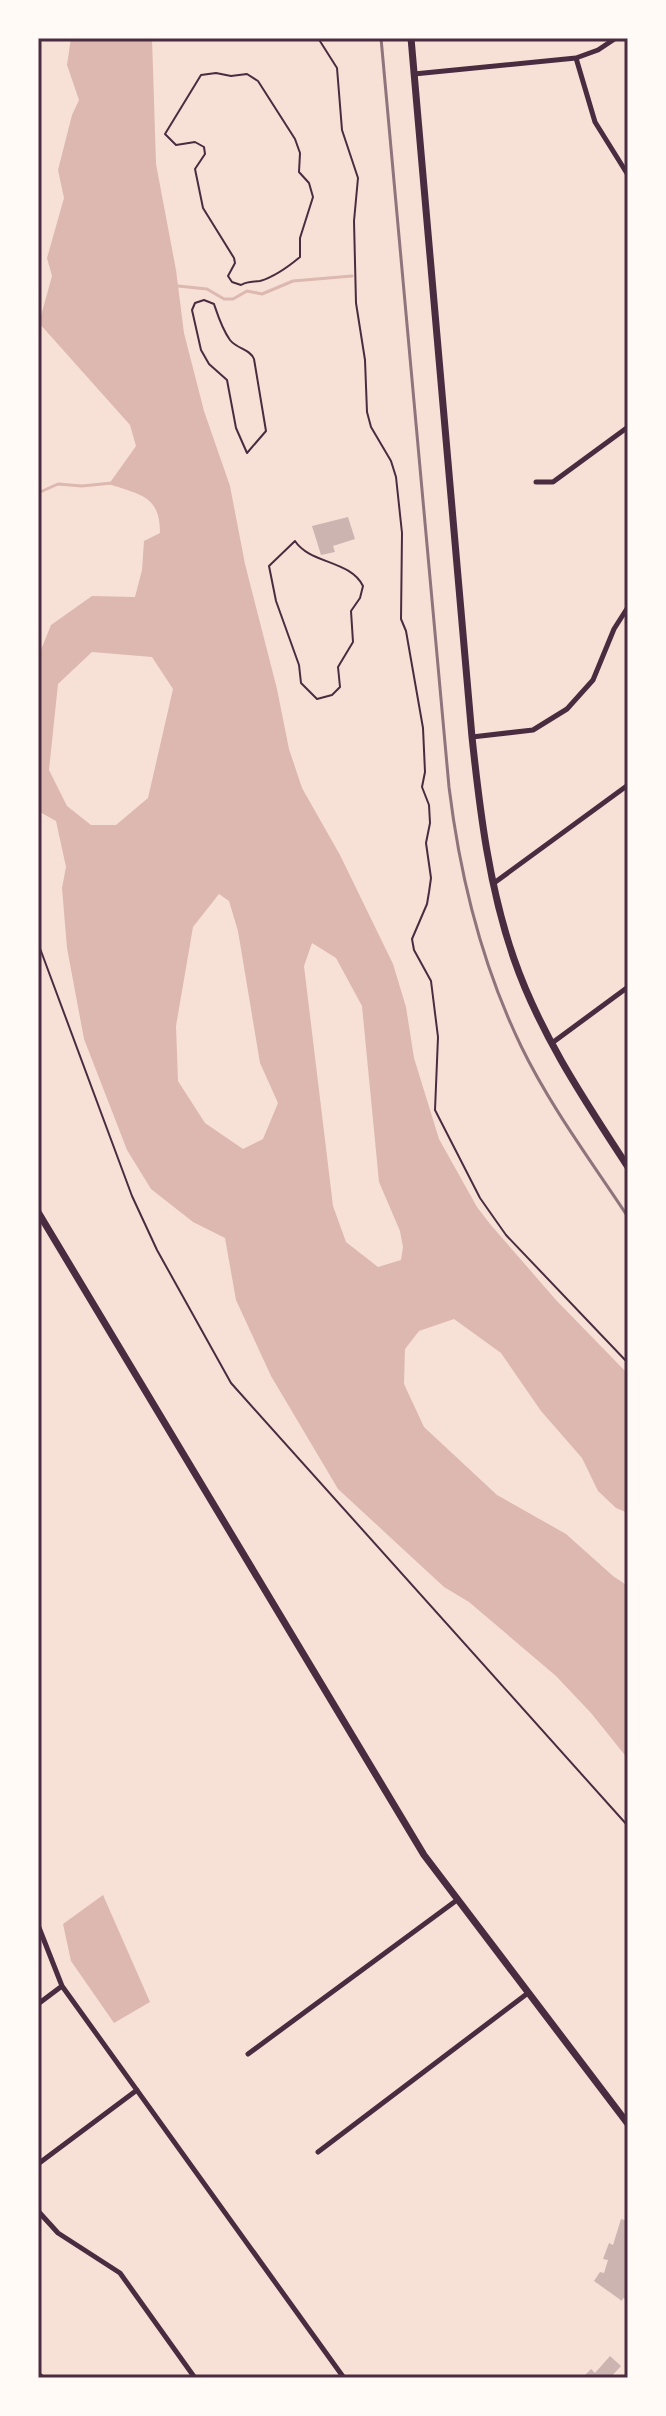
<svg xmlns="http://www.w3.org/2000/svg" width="666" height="2416" font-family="'PT Serif',serif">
  <rect width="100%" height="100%" fill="#f7e1d7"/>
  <path fill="#dcb8b0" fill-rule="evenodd" d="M71 38H152L156 164 176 270 184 333 204 411 230 486 245 564 277 689 289 749 302 788 340 855 393 964 406 1007 414 1058 439 1139 477 1207 490 1224 556 1300 628 1374V1513L616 1508 598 1491 582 1458 541 1411 501 1353 454 1319 419 1331 405 1349 404 1384 424 1427 497 1495 566 1534 613 1576 628 1586V1759L591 1713 556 1676 469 1602 444 1587 338 1489 271 1376 236 1300 225 1238 193 1222 151 1189 127 1150 84 1039 67 948 62 888 66 867 56 821 38 811V657L51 625 92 596 135 597 142 570 144 541 160 533C160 495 140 495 109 484L136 446 130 425 39 323 52 276 47 258 64 198 58 170 72 115 79 100 67 65ZM92 652 152 657 173 689 148 798 116 825H91L67 806 49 770 58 684ZM219 894 229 901 238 931 260 1063 278 1103 263 1139 243 1149 205 1123 178 1081 176 1026 193 927ZM312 943 336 958 362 1006 379 1182 400 1231 403 1247 401 1260 378 1267 346 1242 333 1206 304 966Z
    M103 1895 150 2002 114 2023 71 1961 63 1924Z"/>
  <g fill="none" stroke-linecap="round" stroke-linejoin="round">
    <path stroke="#dcb8b0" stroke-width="3" d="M178 286 207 289 224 299H233L247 291 262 294 293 281 352 276
      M38 493 58 484 82 486 112 483"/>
  </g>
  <path fill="#ccb4b1" d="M348 517 355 539 333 546 335 552 321 555 312 526Z
    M621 2219 628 2221V2301L623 2298 622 2301 594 2281 600 2272 604 2273 608 2260 603 2259 609 2243 613 2245Z
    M610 2356 621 2366 610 2378H582L591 2369 595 2373Z"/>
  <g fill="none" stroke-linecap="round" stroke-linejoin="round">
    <path stroke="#4a2c40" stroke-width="2" d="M318 38 337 68 342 130 358 178 354 221 356 303 365 360 367 412 371 427 391 461 396 477 402 533 401 619 406 631 423 728 425 772 422 787 429 805 430 823 426 843 431 878 429 892 427 904 412 939 414 950 431 981 438 1037 435 1110 480 1198 506 1235 628 1363
      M216 73 231 76 247 74 258 81 295 139 300 153 299 172 309 183 313 197 300 238V257C288 267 274 277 260 281 252 282 248 281 241 285L232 282 228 276 235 263 234 258 203 208 195 169 205 154 204 147 195 142 176 145 165 134 201 75Z
      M204 300 214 304C218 316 222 329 230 340 237 349 250 349 254 359L266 431 247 453 236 428 227 380 209 364 201 350 192 310 195 303Z
      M295 541C310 564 350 560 363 586L360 598 351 611 353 642 338 667 340 687 332 695 317 699 301 683 299 665 276 601 269 566Z
      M38 943 132 1196 157 1250 231 1383 628 1826"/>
    <path stroke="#4a2c40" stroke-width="5" d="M576 58 598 50 616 38
      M414 74 576 58 595 122 628 175
      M536 482H553L628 427
      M472 737 533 730 567 709 593 680 614 629 628 607
      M494 883 628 785
      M552 1043 628 987
      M38 1925 62 1986 344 2378
      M38 2004 62 1986
      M248 2054 457 1900
      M318 2152 528 1993
      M38 2164 137 2090
      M38 2211 58 2233 120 2273 195 2378
      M38 2374 43 2378"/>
    <path stroke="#4a2c40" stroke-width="7" d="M411 38 472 737C480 812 489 887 514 959 540 1034 585 1101 628 1167"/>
    <path stroke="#4a2c40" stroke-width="7" d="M38 1212 424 1855 628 2124"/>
    <path stroke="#8f747c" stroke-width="3" d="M381 38 449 787C460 877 481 963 521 1046 550 1106 591 1161 628 1217"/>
  </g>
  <rect width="666" height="2416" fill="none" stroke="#fffaf5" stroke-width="80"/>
  <rect x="40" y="40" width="586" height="2336" fill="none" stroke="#4a2c40" stroke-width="3"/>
</svg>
